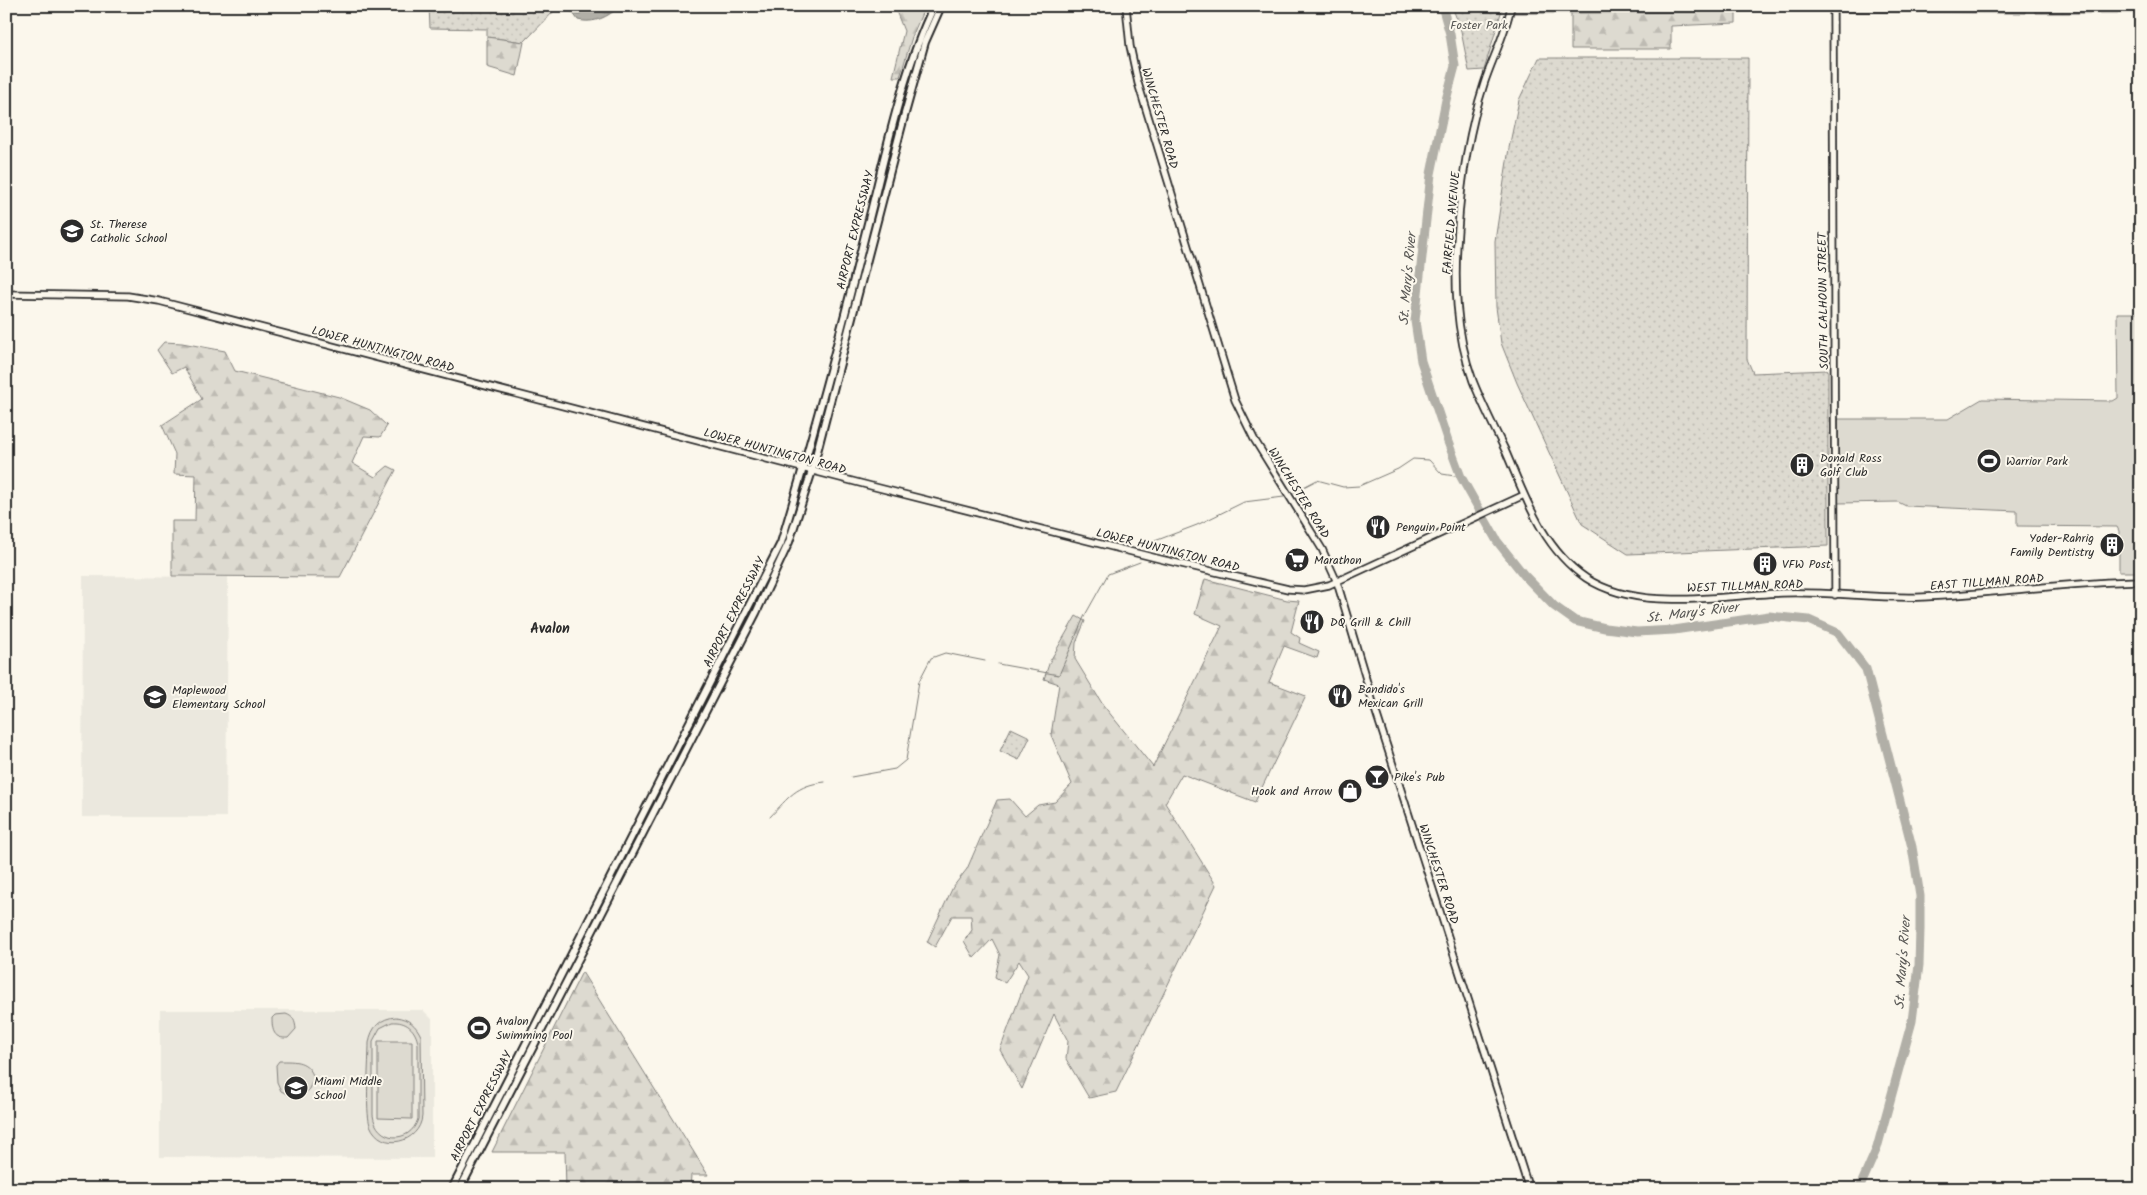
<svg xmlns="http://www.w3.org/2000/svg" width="2147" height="1195" font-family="Kalam,sans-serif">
  <defs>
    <pattern id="grass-dots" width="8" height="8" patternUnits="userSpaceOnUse" patternTransform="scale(1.25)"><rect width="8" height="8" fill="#dddad0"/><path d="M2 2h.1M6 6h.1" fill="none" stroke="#bebbb3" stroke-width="1.8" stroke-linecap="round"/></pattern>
    <pattern id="forest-firs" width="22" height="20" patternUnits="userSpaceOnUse" patternTransform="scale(1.25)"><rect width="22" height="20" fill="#dddad0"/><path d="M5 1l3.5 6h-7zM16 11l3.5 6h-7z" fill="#bebbb3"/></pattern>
    <pattern id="water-ripples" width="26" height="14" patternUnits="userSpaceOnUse" patternTransform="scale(1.25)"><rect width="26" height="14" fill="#b1afa7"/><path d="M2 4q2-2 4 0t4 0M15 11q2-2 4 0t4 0" fill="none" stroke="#908f88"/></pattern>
  </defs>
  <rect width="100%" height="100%" fill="#fbf7ec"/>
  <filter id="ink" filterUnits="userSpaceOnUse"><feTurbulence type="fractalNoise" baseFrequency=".02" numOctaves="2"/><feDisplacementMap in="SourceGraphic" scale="10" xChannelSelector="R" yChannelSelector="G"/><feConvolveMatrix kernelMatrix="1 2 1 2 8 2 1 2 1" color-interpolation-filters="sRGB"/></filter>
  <g filter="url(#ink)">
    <path fill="#ebe8de" d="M83 576 228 577 226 817H82Z
      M160 1010H423L432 1019V1158L160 1157Z"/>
    <path fill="url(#grass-dots)" stroke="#84827e" d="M429 6H559L524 42 487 37V29L430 28Z
      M1452 6H1503L1484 70 1469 71 1461 31Z
      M1515 6H1571V13H1514Z
      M1839 6H2025V13L1839 12Z
      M2035 6H2141V13H2035Z
      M1539 58H1748L1747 359 1753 373 1828 370V546L1628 554 1582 524 1517 383 1501 343 1496 307 1495 241 1509 148 1519 100Z
      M1011 728 1030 737 1019 760 1000 751Z"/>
    <path fill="url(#forest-firs)" stroke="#84827e" d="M894 6H925L912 37 900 77H893L904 31Z
      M1736 12V23L1671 26V49H1571V13Z
      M487 37 524 42 517 76 487 67Z
      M164 342 182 343 225 351 235 371 339 397 370 410 387 426 380 437 364 436 352 463 375 477 388 466 396 470 340 577 172 576V521H195L196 475 174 474 175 454 162 425 202 399 184 367 172 373 157 350Z
      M1205 579 1287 600 1299 601 1291 632 1300 638 1299 643 1319 652 1317 658 1284 646 1269 682 1306 696 1255 802 1182 774 1165 803 1216 885 1116 1092 1089 1098 1066 1059 1068 1041 1054 1014 1022 1089 1000 1050 1028 975 1019 961 1005 983 995 977 1000 955 992 939 974 958 964 941 972 930 971 916H952L935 947 927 942 953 887 967 869 997 800 1010 799 1025 816 1038 805 1055 802 1072 784 1051 735 1059 684 1044 679 1050 661 1076 616 1085 621 1076 643 1075 659 1103 705 1153 767 1222 626 1195 614Z
      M582 972 708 1175H691L690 1189H566L565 1152H492Z"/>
    <path fill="#dddad0" stroke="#84827e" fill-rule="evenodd" d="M2117 313H2141V572H2119V531L2117 527 2017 526V511L1906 506 1898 502 1838 503V419H1948L1982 399 2113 401 2118 398Z
      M286 1014C294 1017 295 1021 296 1029L288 1038C274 1039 272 1031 272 1018L275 1015Z
      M396 1017C409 1019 416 1025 421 1036L422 1116C420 1143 381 1153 370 1125 365 1110 369 1061 369 1043 371 1027 381 1018 396 1017ZM392 1022C406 1021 416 1029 418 1044V1119C410 1145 376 1142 373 1115V1041L380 1028Z
      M378 1041H412V1119L378 1118Z
      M279 1061C296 1061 308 1060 314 1078L308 1091 295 1098 281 1091 277 1082 276 1065Z"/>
    <path fill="url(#water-ripples)" stroke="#7b7a75" d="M560 6H620C608 17 594 24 578 20L573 13Z
      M739 6H872L857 10 741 9Z"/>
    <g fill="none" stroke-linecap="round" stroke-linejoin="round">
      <path stroke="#7b7a75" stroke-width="1" d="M1294 492 1317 480 1343 487 1359 486 1398 469 1413 459 1429 460 1442 474 1461 477
        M1147 544 1197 525 1244 502 1284 497
        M998 664 1059 675 1084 617 1108 574 1140 562
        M851 777 895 769 906 760 919 681 931 658 945 653 985 661
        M770 817C789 797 796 785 825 782"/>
      <path stroke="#b1afa7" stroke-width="9" d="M1442 6 1450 34 1455 66 1446 100 1431 174 1415 321 1421 361 1448 442 1461 477 1497 541 1524 575 1554 606 1575 621 1605 628 1637 632 1674 630 1769 616 1809 620 1838 633 1866 669 1912 847 1920 896V929L1919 965 1912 1021 1877 1148 1859 1189"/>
      <defs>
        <path id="secondary" d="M1126 6 1130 46 1138 83 1235 400 1254 439 1322 549 1337 582 1374 706 1529 1189
          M1511 6C1506 33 1492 59 1484 84 1469 130 1461 181 1458 229 1454 280 1455 332 1473 381 1482 404 1494 427 1505 450 1525 496 1542 548 1586 578 1639 613 1721 595 1782 593 1829 591 1876 599 1923 597 1996 594 2068 582 2141 581
          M1833 6 1835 595
          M6 294 128 296 159 301 875 487 1160 559 1288 589 1304 590 1329 585 1524 495"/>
        <path id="primary" d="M452 1189 781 543C812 440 840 336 866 231 885 158 901 74 934 6
          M460 1189 756 613 789 542 812 471 904 117 925 42 941 6"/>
      </defs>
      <use href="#secondary" stroke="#2b2b2b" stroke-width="9"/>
      <use href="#primary" stroke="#2b2b2b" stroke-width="10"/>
      <use href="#secondary" stroke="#fbf7ec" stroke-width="5.5"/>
      <use href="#primary" stroke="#fbf7ec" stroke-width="6"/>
    </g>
  </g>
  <defs>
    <symbol id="school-disc" viewBox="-11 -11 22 22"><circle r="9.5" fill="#2b2b2b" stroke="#fbf7ec"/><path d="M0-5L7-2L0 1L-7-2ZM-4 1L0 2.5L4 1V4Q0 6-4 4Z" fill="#fff"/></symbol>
    <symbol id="stadium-disc" viewBox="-11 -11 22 22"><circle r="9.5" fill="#2b2b2b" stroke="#fbf7ec"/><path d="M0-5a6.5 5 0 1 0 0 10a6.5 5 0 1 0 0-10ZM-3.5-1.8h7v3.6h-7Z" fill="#fff"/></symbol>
    <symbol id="building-disc" viewBox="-11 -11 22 22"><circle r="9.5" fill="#2b2b2b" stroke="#fbf7ec"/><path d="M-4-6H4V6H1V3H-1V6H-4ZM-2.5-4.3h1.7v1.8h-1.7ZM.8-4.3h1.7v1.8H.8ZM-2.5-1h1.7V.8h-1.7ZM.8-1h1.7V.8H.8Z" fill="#fff"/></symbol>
    <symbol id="restaurant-disc" viewBox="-11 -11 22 22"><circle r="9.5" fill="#2b2b2b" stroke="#fbf7ec"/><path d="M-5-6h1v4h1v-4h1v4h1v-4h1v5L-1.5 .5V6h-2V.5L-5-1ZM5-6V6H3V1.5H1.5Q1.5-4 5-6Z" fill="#fff"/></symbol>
    <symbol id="supermarket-disc" viewBox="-11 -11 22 22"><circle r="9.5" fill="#2b2b2b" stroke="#fbf7ec"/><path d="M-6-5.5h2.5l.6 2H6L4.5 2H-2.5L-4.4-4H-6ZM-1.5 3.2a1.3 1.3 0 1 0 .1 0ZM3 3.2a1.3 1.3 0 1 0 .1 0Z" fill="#fff"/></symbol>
    <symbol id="bar-disc" viewBox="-11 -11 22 22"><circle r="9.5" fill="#2b2b2b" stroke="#fbf7ec"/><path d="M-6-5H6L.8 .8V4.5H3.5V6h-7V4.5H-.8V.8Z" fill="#fff"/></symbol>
    <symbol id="shop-disc" viewBox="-11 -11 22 22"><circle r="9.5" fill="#2b2b2b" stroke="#fbf7ec"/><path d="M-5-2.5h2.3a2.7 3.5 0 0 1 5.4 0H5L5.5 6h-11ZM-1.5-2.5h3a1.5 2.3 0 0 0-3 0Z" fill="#fff"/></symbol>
  </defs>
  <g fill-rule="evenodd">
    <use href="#school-disc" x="58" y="217" width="28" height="28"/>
    <use href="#stadium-disc" x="1975" y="447" width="28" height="28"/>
    <use href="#building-disc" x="1788" y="451" width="28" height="28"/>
    <use href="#restaurant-disc" x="1364" y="513" width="28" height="28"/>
    <use href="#building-disc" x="2098" y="531" width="28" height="28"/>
    <use href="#supermarket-disc" x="1283" y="546" width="28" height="28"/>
    <use href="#building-disc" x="1751" y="550" width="28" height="28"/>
    <use href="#restaurant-disc" x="1298" y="608" width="28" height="28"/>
    <use href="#restaurant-disc" x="1326" y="682" width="28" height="28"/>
    <use href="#school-disc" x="141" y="683" width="28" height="28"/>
    <use href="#bar-disc" x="1363" y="763" width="28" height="28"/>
    <use href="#shop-disc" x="1336" y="777" width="28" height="28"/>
    <use href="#stadium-disc" x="465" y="1014" width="28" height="28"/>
    <use href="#school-disc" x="282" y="1074" width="28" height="28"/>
  </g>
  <g text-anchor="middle" stroke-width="4" stroke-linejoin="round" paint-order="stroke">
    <g font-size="12" fill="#585754" stroke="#fbf7ec">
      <text x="1479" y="29">Foster Park</text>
    </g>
    <g font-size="12" fill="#2b2b2b" stroke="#fbf7ec">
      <text transform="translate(1160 118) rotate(74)" y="4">WINCHESTER ROAD</text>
      <text transform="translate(1451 223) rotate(-85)" y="4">FAIRFIELD AVENUE</text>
      <text transform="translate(855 230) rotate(-76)" y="4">AIRPORT EXPRESSWAY</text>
      <text transform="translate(1823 301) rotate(-91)" y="4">SOUTH CALHOUN STREET</text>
      <text transform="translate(383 349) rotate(15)" y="4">LOWER HUNTINGTON ROAD</text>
      <text transform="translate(775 451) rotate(15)" y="4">LOWER HUNTINGTON ROAD</text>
      <text transform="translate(1299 493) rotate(58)" y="4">WINCHESTER ROAD</text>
      <text transform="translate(1168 550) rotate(14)" y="4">LOWER HUNTINGTON ROAD</text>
      <text transform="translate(1987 582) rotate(-4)" y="4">EAST TILLMAN ROAD</text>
      <text transform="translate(1745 586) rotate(-2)" y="4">WEST TILLMAN ROAD</text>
      <text transform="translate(734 612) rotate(-63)" y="4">AIRPORT EXPRESSWAY</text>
      <text transform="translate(1439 874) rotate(72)" y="4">WINCHESTER ROAD</text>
      <text transform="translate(481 1106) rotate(-63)" y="4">AIRPORT EXPRESSWAY</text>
    </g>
    <g font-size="12" fill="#2b2b2b" stroke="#fbf7ec" text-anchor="start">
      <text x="90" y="228">St. Therese<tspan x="90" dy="14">Catholic School</tspan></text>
      <text x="1820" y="462">Donald Ross<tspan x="1820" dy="14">Golf Club</tspan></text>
      <text x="2006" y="465">Warrior Park</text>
      <text x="1396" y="531">Penguin Point</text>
      <text x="2094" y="542" text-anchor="end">Yoder-Rahrig<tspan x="2094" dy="14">Family Dentistry</tspan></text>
      <text x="1314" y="564">Marathon</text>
      <text x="1782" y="568">VFW Post</text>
      <text x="1330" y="626">DQ Grill &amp; Chill</text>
      <text x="1358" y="693">Bandido's<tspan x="1358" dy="14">Mexican Grill</tspan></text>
      <text x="172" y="694">Maplewood<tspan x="172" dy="14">Elementary School</tspan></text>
      <text x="1394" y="781">Pike's Pub</text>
      <text x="1332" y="795" text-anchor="end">Hook and Arrow</text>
      <text x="496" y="1025">Avalon<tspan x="496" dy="14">Swimming Pool</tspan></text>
      <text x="314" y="1085">Miami Middle<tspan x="314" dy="14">School</tspan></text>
    </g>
    <g font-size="14" font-style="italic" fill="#5a5956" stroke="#fbf7ec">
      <text transform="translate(1407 279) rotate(-85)" y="5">St. Mary's River</text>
      <text transform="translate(1692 612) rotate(-7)" y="5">St. Mary's River</text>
      <text transform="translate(1902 963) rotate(-86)" y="5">St. Mary's River</text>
    </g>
    <g font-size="14" font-weight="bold" fill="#2b2b2b" stroke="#fbf7ec">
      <text x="550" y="633">Avalon</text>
    </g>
  </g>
  <rect width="2147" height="1195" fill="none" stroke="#fbf7ec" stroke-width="25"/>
  <rect x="12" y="12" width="2122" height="1170" fill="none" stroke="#2b2b2b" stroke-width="2" filter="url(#ink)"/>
</svg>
